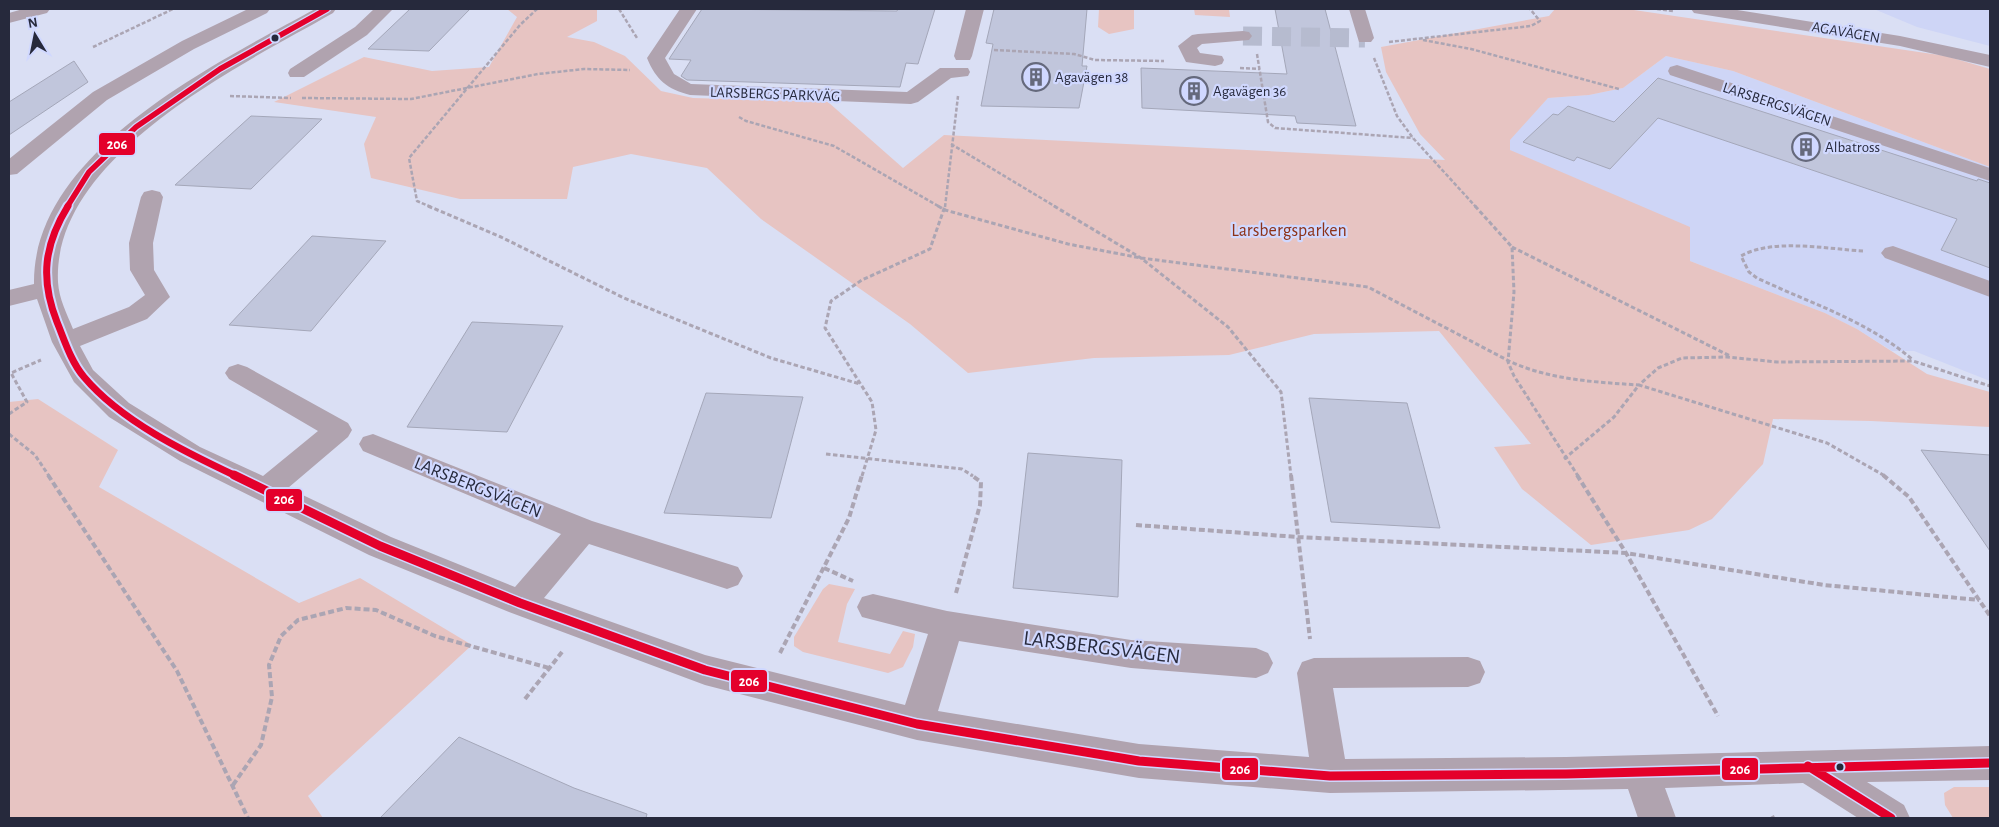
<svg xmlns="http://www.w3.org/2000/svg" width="1999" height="827" font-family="'Alegreya Sans',sans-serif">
  <rect width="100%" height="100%" fill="#dadff4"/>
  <path fill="#ced5f6" d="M1874 9H1990V46L1917 27Z
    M1666 56 1733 71 1990 167V381L1914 351H1892L1857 329 1825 313 1690 261 1510 150 1509 140 1548 98 1589 95 1623 88Z"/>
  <path fill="#e7c4c2" d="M507 9H597V21L567 37 594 42 625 56 661 91 693 98 828 102 903 168 944 135 1445 160 1420 134 1386 72 1381 47 1549 16 1555 9H1627L1946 56 1990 69V167L1733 71 1666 56 1623 88 1589 95 1548 98 1510 140V150L1690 227V261L1825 313 1857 329 1927 374 1990 392V427L1871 421 1773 419 1763 464 1712 519 1689 530 1591 545 1522 489 1494 447 1531 444 1439 331 1314 334 1229 355 1094 358 968 373 910 324 761 219 707 168 631 154 573 167 567 199H460L371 178 364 144 376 117 274 102 364 57 432 71 489 67 517 17Z
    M1099 9 1134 10V29L1109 34 1098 27Z
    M1194 9H1229L1230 17 1195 15Z
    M38 399 118 450 99 487 299 603 360 578 472 645 308 796 323 818H9V402Z
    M829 584 855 589 847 604 838 642 890 654 903 631 915 634 913 647 903 667 888 673 803 652 794 646V637L823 589Z
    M1954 787H1990V818H1953L1945 805 1944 793Z"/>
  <path fill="#c1c6dc" stroke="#a4a7b9" d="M410 9H470L429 51 368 49Z
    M702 9 897 11 898 9H935L918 64 906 63 900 87 687 80 681 76 691 60 669 59Z
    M994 9H1087L1082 66H1087L1079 108 981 106 993 44 986 43Z
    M1275 9H1325L1356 126 1297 123 1295 116 1142 108 1141 68 1287 74Z
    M74 61 88 82 9 135V102Z
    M1658 78 1977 181 1978 179 1990 183V268L1941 250 1957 219 1658 118 1610 169 1577 157 1574 161 1523 142 1553 114 1558 115 1568 106 1614 122Z
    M251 116 322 119 251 189 175 185Z
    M312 236 386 241 311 331 229 325Z
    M472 322 563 326 507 432 407 427Z
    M706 393 803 397 771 518 664 513Z
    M1309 398 1407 403 1440 528 1331 522Z
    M1921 450 1990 455V551Z
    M1028 453 1122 460 1118 597 1013 588Z
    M459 737 574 788 647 814 646 818H380Z"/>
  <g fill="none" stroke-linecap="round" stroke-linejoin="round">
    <path stroke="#b6bbcf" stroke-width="19" stroke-dasharray="19 10" stroke-linecap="butt" d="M1243 36 1365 38"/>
    <path stroke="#aba5b3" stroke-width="2.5" stroke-dasharray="4 2" stroke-linecap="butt" d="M619 9 637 38
      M1657 9 1673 11
      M1423 40 1471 49 1619 89
      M1389 42 1531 26 1540 21 1530 9
      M93 47 173 9
      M994 50 1074 54 1095 60 1164 61
      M1257 54 1268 122 1275 128 1413 138
      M1374 58 1397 116 1413 138 1476 207
      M1240 68 1260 69
      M230 96 291 98
      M302 98 411 99 538 74 584 69 630 70
      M739 117 746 121 834 146 940 207
      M951 144 1056 207
      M431 207 417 201 409 158 520 25 537 9
      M945 207 958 96"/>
    <path stroke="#aba5b3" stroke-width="3" stroke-dasharray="4.5 2.5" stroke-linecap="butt" d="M428 206 501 237 624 298 771 358 860 384
      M938 206 945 210 1068 244 1141 258 1368 287 1509 361C1550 380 1594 382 1639 385L1658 368 1682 358 1727 357 1777 362 1913 361 1990 386
      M1054 206 1141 258 1228 327 1281 392 1291 476
      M1475 206 1512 247 1514 292 1508 362 1514 376 1578 476
      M1512 247 1730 356
      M1863 251C1828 249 1772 238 1741 256L1749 272 1757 278C1812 304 1866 320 1913 360
      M9 414 27 402 11 373 41 360
      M9 434 35 455 49 476
      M826 454 962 469 973 476
      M1564 459 1614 417 1639 385 1827 443 1885 476
      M862 476 876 430 872 402 825 328 831 301 862 280 930 249 945 206"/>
    <path stroke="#aba5b3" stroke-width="4" stroke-dasharray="6 3" stroke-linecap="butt" d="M48 475 177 671 248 818
      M1291 475 1310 639
      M1577 475 1626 553 1718 716
      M1883 475 1909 497 1990 616
      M1136 525 1298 537 1626 553 1824 585 1979 600
      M824 568 853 581
      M956 593 980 505 981 482 971 475
      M780 653 849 518 862 475
      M525 699 562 652
      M233 785 261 745 272 697 269 665 281 636 298 620 346 608 376 610 435 636 549 668
      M1772 816 1773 818"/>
    <path fill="#b0a3af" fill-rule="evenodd" d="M23 9H50L47 13 9 23V13Z
      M248 9H270L267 13 194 49 107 100 17 174 9 175V159L93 92 182 41Z
      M315 9H336L333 13C240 66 52 156 58 282 59 299 67 314 73 329L129 307 145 295 130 270 129 243 141 197 144 192 152 190 160 192 163 197 153 243 154 270 170 297 147 319 80 346 93 370 129 403 200 447 263 476 318 431 229 379 225 373 229 367 238 364 247 367 348 423 352 430 348 437 288 488 391 537 515 587 561 534 363 451 359 444 363 437 373 434 592 521 738 567 743 576 738 585 727 589 589 544 544 598 705 655 905 705 928 634 862 617 857 607 862 597 873 594 947 611 1131 640 1256 648 1268 653 1273 663 1268 673 1256 678 1131 668 959 641 938 711 1139 744 1309 757 1297 673 1302 662 1314 658 1468 657 1480 661 1485 672 1480 683 1468 687 1333 688 1345 759 1566 757 1990 746V780L1867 782 1904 805 1910 818H1858L1803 783 1665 788 1676 818H1638L1628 789 1330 793 1139 778 917 740 705 685 509 612 369 555 180 461 109 417 74 382 52 342 37 299 9 306V290L34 284C32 152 215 64 315 9Z
      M374 9H393L367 35 304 77H290L288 73 290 69 355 27Z
      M680 9H697L665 58 674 74 691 84 907 92 940 68H968L970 72 968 76 951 78 918 102 911 104 690 95C667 89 656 80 647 58Z
      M966 9H984L972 56 970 60H956L954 56Z
      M1349 9H1365L1374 38 1371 42H1359Z
      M1691 9H1731L1900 36 1990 55V67L1900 46 1700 14 1694 13Z
      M1243 31 1249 32 1252 36 1249 40 1202 44 1197 48 1200 53 1222 56 1224 60 1222 64 1215 66 1186 62 1178 46 1192 35 1198 34Z
      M1677 65 1990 168V181L1670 75 1668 71 1670 67Z
      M1893 246 1990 281V297L1885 258 1881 253 1885 248Z"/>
    <defs>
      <path id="bus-1-far2" d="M67 207 89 172 136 127 220 69 327 9"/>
      <path id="bus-1-far1" d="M68 206C44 245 40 279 57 322 64 339 71 362 84 377 121 421 185 452 236 476"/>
      <path id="bus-1" d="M234 475 380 546 520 603 705 670 917 724 1139 761 1330 776 1566 774 1990 763
        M1808 766 1891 818"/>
    </defs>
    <use href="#bus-1-far2" stroke="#d0d8ff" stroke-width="8"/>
    <use href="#bus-1-far1" stroke="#d0d8ff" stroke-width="11"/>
    <use href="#bus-1" stroke="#d0d8ff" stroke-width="12"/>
    <use href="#bus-1-far2" stroke="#e4002b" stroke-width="5.5"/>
    <use href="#bus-1-far1" stroke="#e4002b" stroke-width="7"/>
    <use href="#bus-1" stroke="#e4002b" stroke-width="9"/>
  </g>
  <defs>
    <symbol id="building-ring" viewBox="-11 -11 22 22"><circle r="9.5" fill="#d0d8ff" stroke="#65697c" stroke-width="1.5"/><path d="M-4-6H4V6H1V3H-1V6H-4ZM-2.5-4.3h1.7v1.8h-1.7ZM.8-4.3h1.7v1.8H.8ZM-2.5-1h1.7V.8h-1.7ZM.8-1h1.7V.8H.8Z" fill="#65697c"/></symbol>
  </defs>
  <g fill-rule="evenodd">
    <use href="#building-ring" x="1020" y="61" width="32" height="32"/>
    <use href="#building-ring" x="1178" y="75" width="32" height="32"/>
    <use href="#building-ring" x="1790" y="131" width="32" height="32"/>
  </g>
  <g fill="#26293c" stroke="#d0d8ff" stroke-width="2">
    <circle cx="275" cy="38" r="4.5"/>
    <circle cx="1840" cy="767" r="4.5"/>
  </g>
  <g text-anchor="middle" stroke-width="4.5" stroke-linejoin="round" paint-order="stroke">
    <g font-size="15" fill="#26293c" stroke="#d0d8ff">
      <text transform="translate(1846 32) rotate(10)" y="5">AGAVÄGEN</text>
      <text transform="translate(775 94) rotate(2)" y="5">LARSBERGS PARKVÄG</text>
      <text transform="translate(1777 104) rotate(18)" y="5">LARSBERGSVÄGEN</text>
    </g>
    <g font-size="15" fill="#26293c" stroke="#d0d8ff" text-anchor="start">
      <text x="1055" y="82">Agavägen 38</text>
      <text x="1213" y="96">Agavägen 36</text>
      <text x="1825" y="152">Albatross</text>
    </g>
    <g font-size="18" fill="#8c3117" stroke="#d0d8ff">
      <text x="1289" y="236">Larsbergsparken</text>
    </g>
    <g font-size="18" fill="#26293c" stroke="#d0d8ff">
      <text transform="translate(478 487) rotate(22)" y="6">LARSBERGSVÄGEN</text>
    </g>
    <g font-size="21" fill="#26293c" stroke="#d0d8ff">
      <text transform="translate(1102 647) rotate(7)" y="7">LARSBERGSVÄGEN</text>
    </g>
  </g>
  <g stroke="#d0d8ff" stroke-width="2">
    <rect x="98" y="132" width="38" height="24" rx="5" fill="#e4002b"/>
    <rect x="265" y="488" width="38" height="24" rx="5" fill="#e4002b"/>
    <rect x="730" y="669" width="38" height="24" rx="5" fill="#e4002b"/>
    <rect x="1221" y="757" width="38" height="24" rx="5" fill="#e4002b"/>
    <rect x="1721" y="757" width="38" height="24" rx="5" fill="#e4002b"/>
  </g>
  <g font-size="14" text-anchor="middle" font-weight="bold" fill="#fff">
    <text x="117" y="149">206</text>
    <text x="284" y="504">206</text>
    <text x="749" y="686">206</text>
    <text x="1240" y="774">206</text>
    <text x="1740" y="774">206</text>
  </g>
  <rect width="1999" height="827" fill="none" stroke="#26293c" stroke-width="20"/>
  <g transform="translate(35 35) rotate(350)" stroke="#d0d8ff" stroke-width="4" paint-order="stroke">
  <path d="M0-4L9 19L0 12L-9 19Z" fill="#26293c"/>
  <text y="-8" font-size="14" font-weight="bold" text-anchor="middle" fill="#26293c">N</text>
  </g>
</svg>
